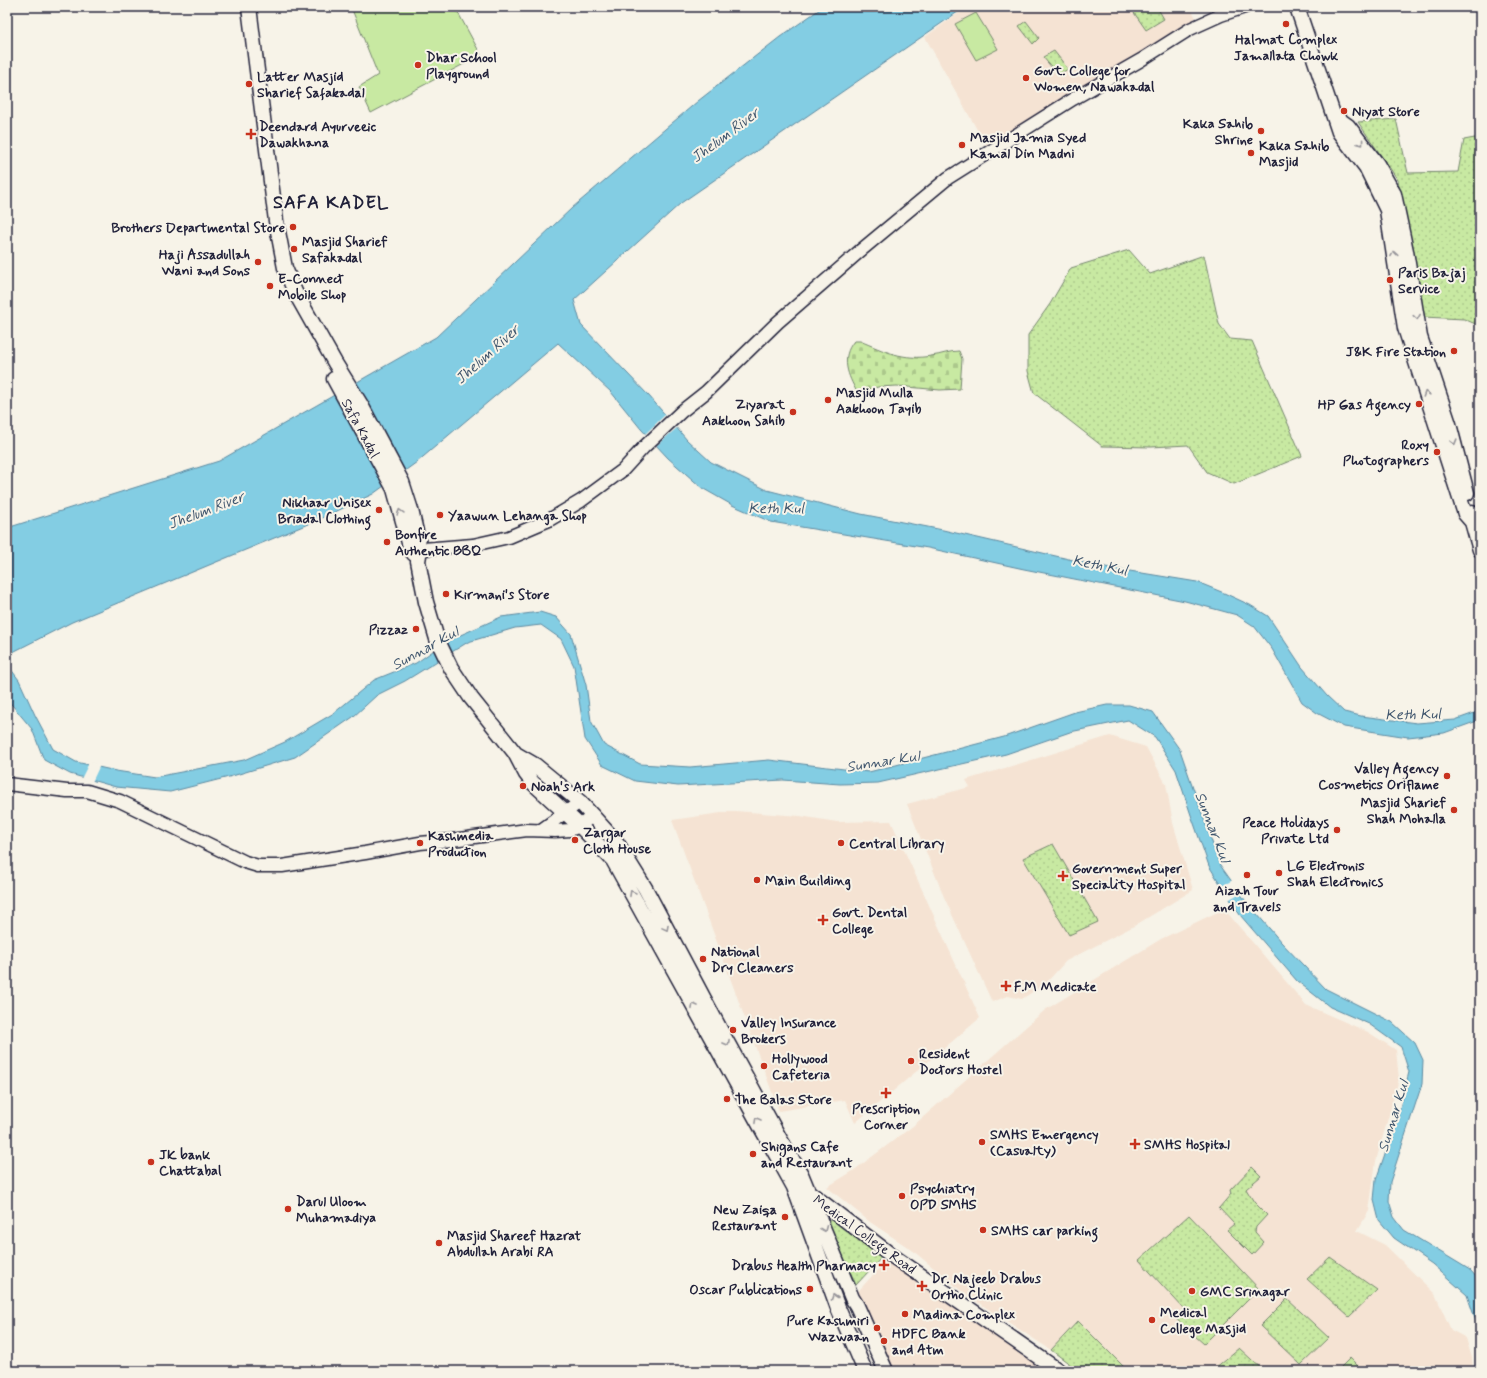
<svg xmlns="http://www.w3.org/2000/svg" width="1487" height="1378" font-family="Mynerve,sans-serif">
  <defs>
    <pattern id="grass-dots" width="8" height="8" patternUnits="userSpaceOnUse"><rect width="8" height="8" fill="#c8e9a2"/><path d="M2 2h.1M6 6h.1" fill="none" stroke="#acc88c" stroke-width="1.8" stroke-linecap="round"/></pattern>
    <pattern id="cemetery-stones" width="16" height="16" patternUnits="userSpaceOnUse"><rect width="16" height="16" fill="#c8e9a2"/><path d="M2 7V4a2 2 0 0 1 4 0v3zM10 15v-3a2 2 0 0 1 4 0v3z" fill="#acc88c"/></pattern>
  </defs>
  <rect width="100%" height="100%" fill="#f7f3e8"/>
  <filter id="ink" filterUnits="userSpaceOnUse"><feTurbulence type="fractalNoise" baseFrequency=".025" numOctaves="2"/><feDisplacementMap in="SourceGraphic" scale="8" xChannelSelector="R" yChannelSelector="G"/><feConvolveMatrix kernelMatrix="1 2 1 2 8 2 1 2 1" color-interpolation-filters="sRGB"/></filter>
  <g filter="url(#ink)">
    <path fill="#f5e3d3" d="M967 7H1190L1196 18 1154 47 988 149 925 37Z
      M1110 736 1146 747 1166 784 1173 823 1193 890 1134 926 1066 961 1046 983 1022 999 1008 996 992 1002 944 897 907 804 970 787 966 780Z
      M735 811 800 816 837 822 891 821 980 1018 855 1123 845 1100 779 1111 672 820Z
      M1224 909 1306 1005 1368 1032 1396 1050 1399 1079 1376 1161 1369 1211 1357 1231 1385 1245 1435 1294 1451 1330 1466 1338 1472 1358 1473 1371H1079L1051 1350 965 1294 912 1250 870 1222 827 1187 853 1171 913 1126 1045 1010 1161 939Z
      M891 1255 1057 1371H886L852 1298Z"/>
    <path fill="url(#grass-dots)" stroke="#75866e" d="M1130 7H1157L1164 19 1146 30Z
      M1026 21 1039 38 1033 44 1019 26Z
      M1054 51 1068 69 1058 75 1043 57Z
      M1396 119 1408 173 1458 172 1464 140 1480 137V326L1464 319 1423 317 1398 180 1358 122Z
      M1129 250 1150 274 1204 255 1219 324 1230 339 1252 341 1302 456 1234 484 1207 472 1188 445 1151 447 1102 446 1034 393 1028 371V335L1050 304 1071 268Z
      M1053 844 1098 922 1069 935 1023 858Z
      M1252 1167 1261 1176 1246 1189 1254 1202 1267 1215 1256 1227 1255 1232 1264 1242 1252 1255 1227 1230 1234 1224 1219 1208 1231 1194 1230 1190Z
      M1189 1215 1259 1289 1204 1344 1175 1318 1184 1309 1139 1260Z
      M834 1219 882 1257 856 1285 828 1222Z
      M1330 1257 1377 1290 1349 1317 1307 1279Z
      M1287 1299 1329 1338 1301 1365 1260 1326Z
      M1078 1321 1128 1371H1079L1051 1350Z
      M1239 1348 1264 1371H1217L1214 1369Z"/>
    <path fill="url(#cemetery-stones)" stroke="#75866e" d="M854 341H860C884 351 904 361 931 356 941 355 949 351 959 351L962 359 960 389 940 390 897 386 878 387 857 392C848 376 840 358 854 341Z"/>
    <path fill="#c8e9a2" stroke="#75866e" d="M351 7H455L481 55 371 113 359 87 378 75Z
      M976 13 998 49 976 60 955 24Z
      M1350 1358 1363 1371H1337Z"/>
    <path fill="#83cde3" stroke="#5c89a0" d="M823 7H965L681 203 574 300 581 325 649 396 687 440 711 462 767 490 861 514 943 530 1099 566 1197 582 1224 593 1250 605 1268 616 1302 667 1327 696 1344 712 1361 716 1417 723 1455 720 1480 711V720L1444 733 1408 737 1344 727 1317 713 1302 702 1272 649 1254 626 1237 615 1185 601 1024 569 928 548 771 522 732 505 702 488 668 458 641 429 611 392 558 343 417 462 373 494 320 519 72 622 7 655V528L219 461 436 337 572 208 698 101 780 37Z
      M540 612 556 617 571 634 586 685 591 721 604 745 640 764 690 767 769 760 869 772 1004 737 1075 712 1107 705H1129L1153 712 1180 750 1220 865 1245 900 1281 942 1326 989 1392 1022 1415 1043 1423 1060 1422 1084 1390 1182 1389 1201 1394 1217 1404 1230 1470 1270 1480 1281V1333L1467 1295 1432 1264 1394 1238 1379 1220 1374 1200 1376 1180 1398 1116 1409 1072 1401 1047 1369 1024 1330 1007 1297 981 1240 915 1209 866 1191 815 1176 770 1155 737 1128 720 1070 732 1006 754 878 783 840 784 783 780 678 786 635 781 602 765 585 739 574 666 561 639 541 625 515 628 468 642 405 681 377 695 353 717 295 757 229 777 170 792 116 787 70 774 44 760 32 729 7 699V664L19 680 35 715 53 749 76 762 116 771 155 777 244 760 285 742 334 713 374 680 416 663 447 641 501 617Z"/>
    <path fill="#f7f3e8" d="M667 413 678 427 655 447 644 435Z
      M89 763 100 765 92 782 81 779Z
      M1233 880 1242 892 1228 900 1220 887Z"/>
    <g fill="none" stroke-linecap="round" stroke-linejoin="round">
      <defs>
        <path id="tertiary" d="M411 550 473 545 509 537 549 520 581 501 623 470 644 447 682 411 706 392 778 322 860 251 948 178 1073 99 1141 60 1190 29 1221 15 1245 7
          M7 784 67 791H87L120 801 245 862 258 866H282L365 853 420 843 452 840 527 830 555 831 570 830 580 826 593 815
          M541 830 580 802"/>
        <path id="secondary" d="M249 7 276 221 285 268 295 292 335 363 361 405 402 482 411 510 420 549 418 561 426 602 437 639 451 668 471 698 515 753 526 774 533 783 580 826 613 860 794 1187 838 1308 865 1371
          M1297 7 1339 132 1366 167 1387 210 1405 328 1465 514 1472 522
          M1334 116 1348 126 1377 164 1394 194 1406 251 1420 337 1449 424 1467 493
          M334 379 394 489 411 550 414 554
          M1472 513V522L1480 550
          M516 754 535 765 580 802 617 843 645 888 721 1031 780 1139 801 1174 852 1298 857 1306 886 1371
          M810 1193 891 1255 948 1294 1059 1371"/>
      </defs>
      <use href="#tertiary" stroke="#22223b" stroke-width="15"/>
      <use href="#secondary" stroke="#22223b" stroke-width="17"/>
      <use href="#tertiary" stroke="#f7f3e8" stroke-width="12"/>
      <use href="#secondary" stroke="#f7f3e8" stroke-width="14"/>
    </g>
    <defs><path id="oneway-chevron" d="M-2-3.5L2.5 0L-2 3.5" fill="none" stroke-width="1.6" stroke-linecap="round" stroke-linejoin="round"/></defs>
    <g stroke="#97959a">
      <use href="#oneway-chevron" transform="translate(1361 143) rotate(53)"/>
      <use href="#oneway-chevron" transform="translate(1394 254) rotate(-99)"/>
      <use href="#oneway-chevron" transform="translate(1417 317) rotate(81)"/>
      <use href="#oneway-chevron" transform="translate(1426 394) rotate(-108)"/>
      <use href="#oneway-chevron" transform="translate(1454 442) rotate(74)"/>
      <use href="#oneway-chevron" transform="translate(400 512) rotate(-106)"/>
      <use href="#oneway-chevron" transform="translate(632 893) rotate(-120)"/>
      <use href="#oneway-chevron" transform="translate(666 928) rotate(62)"/>
      <use href="#oneway-chevron" transform="translate(694 1006) rotate(-119)"/>
      <use href="#oneway-chevron" transform="translate(727 1043) rotate(61)"/>
      <use href="#oneway-chevron" transform="translate(757 1120) rotate(-119)"/>
      <use href="#oneway-chevron" transform="translate(824 1229) rotate(68)"/>
      <use href="#oneway-chevron" transform="translate(834 1297) rotate(-110)"/>
    </g>
  </g>
  <g fill="#c8321e" stroke="#f7f3e8" stroke-width="1.5">
    <circle cx="1286" cy="24" r="4"/>
    <circle cx="418" cy="65" r="4"/>
    <circle cx="1026" cy="78" r="4"/>
    <circle cx="249" cy="84" r="4"/>
    <circle cx="1344" cy="111" r="4"/>
    <circle cx="1261" cy="131" r="4"/>
    <path d="M249 128h4v4h4v4h-4v4h-4v-4h-4v-4h4z"/>
    <circle cx="962" cy="145" r="4"/>
    <circle cx="1251" cy="153" r="4"/>
    <circle cx="293" cy="227" r="4"/>
    <circle cx="294" cy="249" r="4"/>
    <circle cx="258" cy="262" r="4"/>
    <circle cx="1390" cy="280" r="4"/>
    <circle cx="270" cy="286" r="4"/>
    <circle cx="1454" cy="351" r="4"/>
    <circle cx="828" cy="400" r="4"/>
    <circle cx="1419" cy="404" r="4"/>
    <circle cx="793" cy="412" r="4"/>
    <circle cx="1437" cy="452" r="4"/>
    <circle cx="379" cy="510" r="4"/>
    <circle cx="440" cy="515" r="4"/>
    <circle cx="387" cy="542" r="4"/>
    <circle cx="446" cy="594" r="4"/>
    <circle cx="416" cy="629" r="4"/>
    <circle cx="1447" cy="776" r="4"/>
    <circle cx="523" cy="786" r="4"/>
    <circle cx="1454" cy="810" r="4"/>
    <circle cx="1337" cy="830" r="4"/>
    <circle cx="575" cy="840" r="4"/>
    <circle cx="420" cy="843" r="4"/>
    <circle cx="841" cy="843" r="4"/>
    <circle cx="1279" cy="873" r="4"/>
    <circle cx="1247" cy="875" r="4"/>
    <path d="M1061 870h4v4h4v4h-4v4h-4v-4h-4v-4h4z"/>
    <circle cx="757" cy="880" r="4"/>
    <path d="M821 914h4v4h4v4h-4v4h-4v-4h-4v-4h4z"/>
    <circle cx="703" cy="959" r="4"/>
    <path d="M1004 980h4v4h4v4h-4v4h-4v-4h-4v-4h4z"/>
    <circle cx="733" cy="1030" r="4"/>
    <circle cx="911" cy="1061" r="4"/>
    <circle cx="764" cy="1066" r="4"/>
    <path d="M884 1087h4v4h4v4h-4v4h-4v-4h-4v-4h4z"/>
    <circle cx="727" cy="1099" r="4"/>
    <circle cx="982" cy="1142" r="4"/>
    <path d="M1133 1138h4v4h4v4h-4v4h-4v-4h-4v-4h4z"/>
    <circle cx="753" cy="1154" r="4"/>
    <circle cx="151" cy="1162" r="4"/>
    <circle cx="902" cy="1196" r="4"/>
    <circle cx="288" cy="1209" r="4"/>
    <circle cx="785" cy="1217" r="4"/>
    <circle cx="983" cy="1230" r="4"/>
    <circle cx="439" cy="1243" r="4"/>
    <path d="M882 1259h4v4h4v4h-4v4h-4v-4h-4v-4h4z"/>
    <path d="M920 1280h4v4h4v4h-4v4h-4v-4h-4v-4h4z"/>
    <circle cx="810" cy="1289" r="4"/>
    <circle cx="1192" cy="1291" r="4"/>
    <circle cx="905" cy="1314" r="4"/>
    <circle cx="1152" cy="1320" r="4"/>
    <circle cx="877" cy="1328" r="4"/>
    <circle cx="884" cy="1341" r="4"/>
  </g>
  <g text-anchor="middle" stroke-width="4" stroke-linejoin="round" paint-order="stroke">
    <g font-size="14" font-weight="bold" fill="#22223b" stroke="#f7f3e8" text-anchor="start">
      <text x="1286" y="44" text-anchor="middle">Halmat Complex<tspan x="1286" dy="16">Jamallata Chowk</tspan></text>
      <text x="426" y="62">Dhar School<tspan x="426" dy="16">Playground</tspan></text>
      <text x="1034" y="75">Govt. College for<tspan x="1034" dy="16">Women, Nawakadal</tspan></text>
      <text x="257" y="81">Latter Masjid<tspan x="257" dy="16">Sharief Safakadal</tspan></text>
      <text x="1352" y="116">Niyat Store</text>
      <text x="1253" y="128" text-anchor="end">Kaka Sahib<tspan x="1253" dy="16">Shrine</tspan></text>
      <text x="259" y="131">Deendard Ayurveeic<tspan x="259" dy="16">Dawakhana</tspan></text>
      <text x="970" y="142">Masjid Jamia Syed<tspan x="970" dy="16">Kamal Din Madni</tspan></text>
      <text x="1259" y="150">Kaka Sahib<tspan x="1259" dy="16">Masjid</tspan></text>
      <text x="285" y="232" text-anchor="end">Brothers Departmental Store</text>
      <text x="302" y="246">Masjid Sharief<tspan x="302" dy="16">Safakadal</tspan></text>
      <text x="250" y="259" text-anchor="end">Haji Assadullah<tspan x="250" dy="16">Wani and Sons</tspan></text>
      <text x="1398" y="277">Paris Bajaj<tspan x="1398" dy="16">Service</tspan></text>
      <text x="278" y="283">E-Connect<tspan x="278" dy="16">Mobile Shop</tspan></text>
      <text x="1446" y="356" text-anchor="end">J&amp;K Fire Station</text>
      <text x="836" y="397">Masjid Mulla<tspan x="836" dy="16">Aakhoon Tayib</tspan></text>
      <text x="785" y="409" text-anchor="end">Ziyarat<tspan x="785" dy="16">Aakhoon Sahib</tspan></text>
      <text x="1411" y="409" text-anchor="end">HP Gas Agency</text>
      <text x="1429" y="449" text-anchor="end">Roxy<tspan x="1429" dy="16">Photographers</tspan></text>
      <text x="371" y="507" text-anchor="end">Nikhaar Unisex<tspan x="371" dy="16">Briadal Clothing</tspan></text>
      <text x="448" y="520">Yaawun Lehanga Shop</text>
      <text x="395" y="539">Bonfire<tspan x="395" dy="16">Authentic BBQ</tspan></text>
      <text x="454" y="599">Kirmani's Store</text>
      <text x="408" y="634" text-anchor="end">Pizzaz</text>
      <text x="1439" y="773" text-anchor="end">Valley Agency<tspan x="1439" dy="16">Cosmetics Oriflame</tspan></text>
      <text x="531" y="791">Noah's Ark</text>
      <text x="1446" y="807" text-anchor="end">Masjid Sharief<tspan x="1446" dy="16">Shah Mohalla</tspan></text>
      <text x="1329" y="827" text-anchor="end">Peace Holidays<tspan x="1329" dy="16">Private Ltd</tspan></text>
      <text x="583" y="837">Zargar<tspan x="583" dy="16">Cloth House</tspan></text>
      <text x="428" y="840">Kashmedia<tspan x="428" dy="16">Production</tspan></text>
      <text x="849" y="848">Central Library</text>
      <text x="1287" y="870">LG Electronis<tspan x="1287" dy="16">Shah Electronics</tspan></text>
      <text x="1072" y="873">Government Super<tspan x="1072" dy="16">Speciality Hospital</tspan></text>
      <text x="765" y="885">Main Building</text>
      <text x="1247" y="895" text-anchor="middle">Aizah Tour<tspan x="1247" dy="16">and Travels</tspan></text>
      <text x="832" y="917">Govt. Dental<tspan x="832" dy="16">College</tspan></text>
      <text x="711" y="956">National<tspan x="711" dy="16">Dry Cleaners</tspan></text>
      <text x="1014" y="991">F.M Medicate</text>
      <text x="741" y="1027">Valley Insurance<tspan x="741" dy="16">Brokers</tspan></text>
      <text x="919" y="1058">Resident<tspan x="919" dy="16">Doctors Hostel</tspan></text>
      <text x="772" y="1063">Hollywood<tspan x="772" dy="16">Cafeteria</tspan></text>
      <text x="735" y="1104">The Balas Store</text>
      <text x="886" y="1113" text-anchor="middle">Prescription<tspan x="886" dy="16">Corner</tspan></text>
      <text x="990" y="1139">SMHS Emergency<tspan x="990" dy="16">(Casualty)</tspan></text>
      <text x="1144" y="1149">SMHS Hospital</text>
      <text x="761" y="1151">Shigans Cafe<tspan x="761" dy="16">and Restaurant</tspan></text>
      <text x="159" y="1159">JK bank<tspan x="159" dy="16">Chattabal</tspan></text>
      <text x="910" y="1193">Psychiatry<tspan x="910" dy="16">OPD SMHS</tspan></text>
      <text x="296" y="1206">Darul Uloom<tspan x="296" dy="16">Muhamadiya</tspan></text>
      <text x="777" y="1214" text-anchor="end">New Zaiqa<tspan x="777" dy="16">Restaurant</tspan></text>
      <text x="991" y="1235">SMHS car parking</text>
      <text x="447" y="1240">Masjid Shareef Hazrat<tspan x="447" dy="16">Abdullah Arabi RA</tspan></text>
      <text x="876" y="1270" text-anchor="end">Drabus Health Pharmacy</text>
      <text x="931" y="1283">Dr. Najeeb Drabus<tspan x="931" dy="16">Ortho Clinic</tspan></text>
      <text x="802" y="1294" text-anchor="end">Oscar Publications</text>
      <text x="1200" y="1296">GMC Srinagar</text>
      <text x="1160" y="1317">Medical<tspan x="1160" dy="16">College Masjid</tspan></text>
      <text x="913" y="1319">Madina Complex</text>
      <text x="869" y="1325" text-anchor="end">Pure Kashmiri<tspan x="869" dy="16">Wazwaan</tspan></text>
      <text x="892" y="1338">HDFC Bank<tspan x="892" dy="16">and Atm</tspan></text>
    </g>
    <g font-size="14" fill="#22223b" stroke="#f7f3e8">
      <text transform="translate(361 428) rotate(62)" y="5">Safa Kadal</text>
      <text transform="translate(865 1234) rotate(36)" y="5">Medical College Road</text>
    </g>
    <g font-size="15" font-style="italic" fill="#3f556d" stroke="#f7f3e8">
      <text transform="translate(725 135) rotate(-37)" y="5">Jhelum River</text>
      <text transform="translate(487 354) rotate(-42)" y="5">Jhelum River</text>
      <text x="776" y="513">Keth Kul</text>
      <text transform="translate(206 510) rotate(-21)" y="5">Jhelum River</text>
      <text transform="translate(1100 565) rotate(11)" y="5">Keth Kul</text>
      <text transform="translate(425 648) rotate(-29)" y="5">Sunnar Kul</text>
      <text transform="translate(1413 714) rotate(-1)" y="5">Keth Kul</text>
      <text transform="translate(883 761) rotate(-9)" y="5">Sunnar Kul</text>
      <text transform="translate(1213 827) rotate(69)" y="5">Sunnar Kul</text>
      <text transform="translate(1393 1116) rotate(-73)" y="5">Sunnar Kul</text>
    </g>
    <g font-size="18" font-weight="bold" letter-spacing="1" fill="#22223b" stroke="#f7f3e8">
      <text x="331" y="208">SAFA KADEL</text>
    </g>
  </g>
  <rect width="1487" height="1378" fill="none" stroke="#f7f3e8" stroke-width="24"/>
  <rect x="12" y="12" width="1463" height="1354" fill="none" stroke="#22223b" stroke-width="1.5" filter="url(#ink)"/>
</svg>
